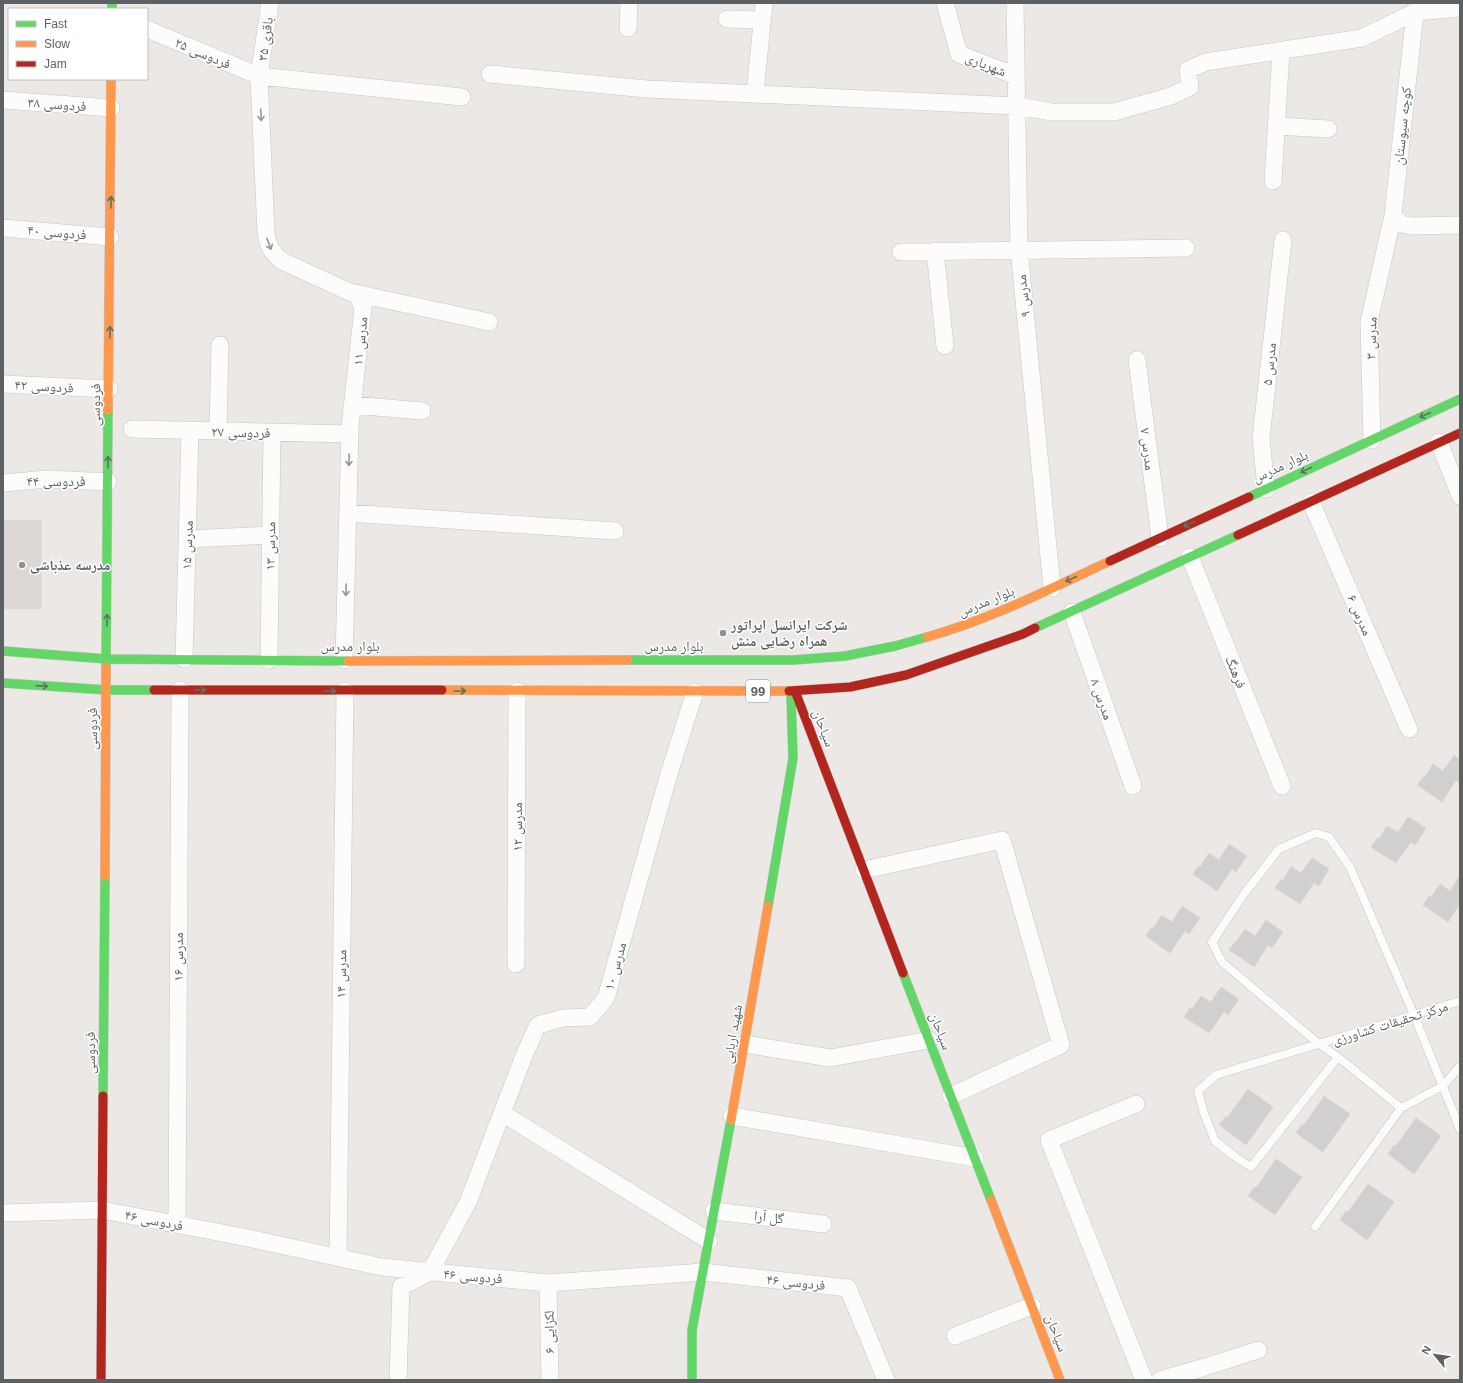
<svg xmlns="http://www.w3.org/2000/svg" width="1463" height="1383" font-family="Helvetica,'Noto Naskh Arabic',sans-serif">
  <rect width="100%" height="100%" fill="#ebe8e6"/>
  <path fill="#ddd8d6" d="M3 520H42V609H3Z"/>
  <path fill="#d2cfcf" stroke="#dad7d5" d="M1454 755 1460 760V783L1456 780 1442 802 1417 785 1423 777H1425L1433 764 1443 771Z
    M1408 817 1426 828 1415 845 1411 842 1396 863 1371 847 1377 838 1379 839 1387 826 1398 832Z
    M1229 844 1247 856 1236 872 1232 869 1217 891 1193 874 1198 866 1200 867 1209 853 1219 860Z
    M1312 858 1329 869 1319 886 1314 883 1300 904 1275 888 1281 879 1283 880 1291 867 1301 873Z
    M1460 875V904L1448 922 1423 905 1429 896 1431 897 1440 884 1450 891Z
    M1182 906 1200 918 1189 934 1185 931 1170 953 1146 936 1151 928H1153L1162 915 1172 922Z
    M1266 920 1283 932 1272 948 1268 945 1254 967 1229 950 1235 942H1236L1245 929 1255 936Z
    M1221 987 1239 999 1228 1015 1224 1012 1209 1033 1184 1017 1190 1008 1192 1009 1201 996 1211 1002Z
    M1248 1089 1273 1107 1246 1145 1219 1125 1226 1116 1227 1118Z
    M1324 1096 1350 1114 1323 1152 1296 1133 1302 1124 1304 1125Z
    M1416 1118 1441 1136 1414 1174 1388 1154 1394 1145 1396 1146Z
    M1276 1159 1302 1177 1275 1215 1248 1196 1254 1187 1256 1188Z
    M1368 1184 1394 1202 1367 1240 1340 1220 1346 1211 1348 1212Z"/>
  <g fill="none" stroke-linecap="round" stroke-linejoin="round">
    <defs>
      <path id="lane" d="M1460 1001 1216 1075 1198 1091 1204 1113 1215 1141 1234 1156 1251 1167 1338 1057 1319 1044 1222 962 1212 942 1244 894 1279 849 1316 833 1329 837 1350 867 1414 1015 1460 1129
        M1401 1108 1443 1086 1460 1066
        M1315 1227 1401 1108 1338 1057"/>
      <path id="street" d="M270 3 259 76 266 233C268 246 272 253 282 261L354 294 358 297 363 308 350 427 344 660
        M945 3 959 54 1016 76
        M1015 3 1019 249 1052 588
        M1460 8 1415 12 1393 215 1401 224 1412 226 1460 225
        M727 19 762 20
        M628 28 629 3
        M147 29 259 76 462 97
        M490 74 647 89 1017 106 1052 112H1114L1171 96 1190 87 1188 70 1206 62 1362 38 1415 12
        M755 93 764 3
        M3 100 111 108
        M1277 126 1328 129
        M1273 181 1281 51
        M3 228 110 237
        M935 251 945 346
        M901 252 1186 248
        M350 292 489 322
        M1137 360 1160 538
        M3 384 109 389
        M353 405 422 411
        M132 429 350 434
        M218 431 220 345
        M1372 440 1369 322 1393 215
        M1439 442 1460 496
        M3 483 48 479 108 482
        M1266 489 1261 438 1283 240
        M1311 502 1409 729
        M348 513 615 531
        M187 539 271 535
        M1190 557 1282 786
        M1072 612 1133 786
        M184 659 190 431
        M269 660 272 433
        M864 870 1002 840 1061 1045 951 1096
        M516 964 517 691
        M745 1044 830 1058 929 1040
        M1136 1104 1049 1140 1144 1380
        M502 1113 709 1241
        M732 1116 975 1158
        M714 1211 823 1224
        M3 1213 102 1210 243 1237 382 1267 548 1283 703 1272 848 1288 886 1380
        M177 1224 180 690
        M338 1257 345 691
        M548 1283 550 1380
        M955 1336 1032 1306
        M398 1380 401 1287 430 1272 468 1202 525 1053 538 1025 563 1018 590 1017 606 998 668 777 695 692
        M1160 1380 1205 1367 1258 1350"/>
      <path id="fast" d="M112 3V9
        M1249 497 1460 399
        M1035 628 1238 535
        M3 651 107 659 348 661
        M628 660H794L845 656 895 646 927 637
        M106 667 108 410
        M3 683 107 690H154
        M768 906 793 758 791 696
        M903 973 991 1200
        M103 1096 105 876
        M692 1380V1330L731 1120"/>
      <path id="slow" d="M108 410 111 79
        M927 637C991 619 1050 589 1110 561
        M348 661 628 660
        M442 690 789 691
        M105 876 106 667
        M731 1120 768 906
        M991 1200 1060 1380"/>
      <path id="jam" d="M1238 535 1460 433
        M1110 561 1249 497
        M154 690H442
        M789 691 850 687 906 675 1023 634 1035 628
        M795 691 903 973
        M101 1380 103 1096"/>
    </defs>
    <use href="#lane" stroke="#c7c7c6" stroke-width="9"/>
    <use href="#street" stroke="#c7c7c6" stroke-width="18"/>
    <use href="#fast" stroke="#c7c7c6" stroke-width="10"/>
    <use href="#slow" stroke="#c7c7c6" stroke-width="10"/>
    <use href="#jam" stroke="#c7c7c6" stroke-width="10"/>
    <use href="#lane" stroke="#fcfcfb" stroke-width="8"/>
    <use href="#street" stroke="#fcfcfb" stroke-width="17"/>
    <use href="#fast" stroke="#63d668" stroke-width="9"/>
    <use href="#slow" stroke="#ff974d" stroke-width="9"/>
    <use href="#jam" stroke="#b3261e" stroke-width="9"/>
  </g>
  <defs><path id="oneway-shaft" d="M-6 0H5M1.5-3L5.5 0L1.5 3" fill="none" stroke-width="1.6" stroke-linecap="round" stroke-linejoin="round"/></defs>
  <g stroke="#949898">
    <use href="#oneway-shaft" transform="translate(261 115) rotate(87)"/>
    <use href="#oneway-shaft" transform="translate(269 244) rotate(70)"/>
    <use href="#oneway-shaft" transform="translate(349 460) rotate(92)"/>
    <use href="#oneway-shaft" transform="translate(346 590) rotate(92)"/>
  </g>
  <g stroke="#5d7364">
    <use href="#oneway-shaft" transform="translate(111 202) rotate(-90)"/>
    <use href="#oneway-shaft" transform="translate(110 332) rotate(-90)"/>
    <use href="#oneway-shaft" transform="translate(1425 415) rotate(155)"/>
    <use href="#oneway-shaft" transform="translate(108 462) rotate(-90)"/>
    <use href="#oneway-shaft" transform="translate(1306 470) rotate(155)"/>
    <use href="#oneway-shaft" transform="translate(1189 524) rotate(155)"/>
    <use href="#oneway-shaft" transform="translate(1071 579) rotate(155)"/>
    <use href="#oneway-shaft" transform="translate(107 620) rotate(-90)"/>
    <use href="#oneway-shaft" transform="translate(42 686) rotate(4)"/>
    <use href="#oneway-shaft" transform="translate(200 690)"/>
    <use href="#oneway-shaft" transform="translate(330 691)"/>
    <use href="#oneway-shaft" transform="translate(460 691)"/>
  </g>
  <g fill="#8e9191" stroke="#fff" stroke-width="1.5">
    <circle cx="22" cy="565" r="4"/>
    <circle cx="723" cy="633" r="4"/>
  </g>
  <g text-anchor="middle" stroke-width="3" stroke-linejoin="round" paint-order="stroke">
    <rect fill="#fff" stroke="#8d9192" stroke-width="1" x="746" y="680" width="24" height="22" rx="3"/>
    <g font-size="13" font-weight="bold" fill="#5c6263">
      <text x="758" y="696">99</text>
    </g>
    <g font-size="14" fill="#5c6263" stroke="#fff">
      <text transform="translate(265 39) rotate(-82)" y="5">باقری ۳۵</text>
      <text transform="translate(203 53) rotate(23)" y="5">فردوسی ۲۵</text>
      <text transform="translate(986 64) rotate(22)" y="5">شهریاری</text>
      <text transform="translate(57 104) rotate(4)" y="5">فردوسی ۳۸</text>
      <text transform="translate(1402 126) rotate(-84)" y="5">کوچه سیوستان</text>
      <text transform="translate(57 232) rotate(5)" y="5">فردوسی ۴۰</text>
      <text transform="translate(1023 296) rotate(-96)" y="5">مدرس ۹</text>
      <text transform="translate(1371 338) rotate(-88)" y="5">مدرس ۳</text>
      <text transform="translate(360 341) rotate(-84)" y="5">مدرس ۱۱</text>
      <text transform="translate(1269 364) rotate(-84)" y="5">مدرس ۵</text>
      <text transform="translate(44 386) rotate(3)" y="5">فردوسی ۴۲</text>
      <text transform="translate(95 405) rotate(-89)" y="5">فردوسی</text>
      <text transform="translate(241 432) rotate(1)" y="5">فردوسی ۲۷</text>
      <text transform="translate(1148 449) rotate(83)" y="5">مدرس ۷</text>
      <text transform="translate(1280 466) rotate(-25)" y="5">بلوار مدرس</text>
      <text x="56" y="486">فردوسی ۴۴</text>
      <text transform="translate(187 545) rotate(-88)" y="5">مدرس ۱۵</text>
      <text transform="translate(270 546) rotate(-89)" y="5">مدرس ۱۳</text>
      <text transform="translate(986 601) rotate(-22)" y="5">بلوار مدرس</text>
      <text transform="translate(1360 615) rotate(67)" y="5">مدرس ۶</text>
      <text x="350" y="651">بلوار مدرس</text>
      <text x="674" y="651">بلوار مدرس</text>
      <text transform="translate(1236 672) rotate(68)" y="5">فرهنگ</text>
      <text transform="translate(1102 699) rotate(71)" y="5">مدرس ۸</text>
      <text transform="translate(824 728) rotate(69)" y="5">سیاحان</text>
      <text transform="translate(92 729) rotate(-90)" y="5">فردوسی</text>
      <text transform="translate(517 827) rotate(-90)" y="5">مدرس ۱۲</text>
      <text transform="translate(178 957) rotate(-90)" y="5">مدرس ۱۶</text>
      <text transform="translate(615 966) rotate(-74)" y="5">مدرس ۱۰</text>
      <text transform="translate(341 974) rotate(-89)" y="5">مدرس ۱۴</text>
      <text transform="translate(1390 1023) rotate(-17)" y="5">مرکز تحقیقات کشاورزی</text>
      <text transform="translate(941 1031) rotate(69)" y="5">سیاحان</text>
      <text transform="translate(732 1034) rotate(-80)" y="5">شهید اربابی</text>
      <text transform="translate(90 1053) rotate(-90)" y="5">فردوسی</text>
      <text transform="translate(769 1217) rotate(7)" y="5">گل آرا</text>
      <text transform="translate(154 1220) rotate(11)" y="5">فردوسی ۴۶</text>
      <text transform="translate(473 1276) rotate(5)" y="5">فردوسی ۴۶</text>
      <text transform="translate(796 1282) rotate(6)" y="5">فردوسی ۴۶</text>
      <text transform="translate(549 1332) rotate(-91)" y="5">لکزایی ۶</text>
      <text transform="translate(1057 1333) rotate(69)" y="5">سیاحان</text>
    </g>
    <g font-size="14" font-weight="bold" fill="#5c6263" stroke="#fff" text-anchor="start">
      <text x="30" y="570">مدرسه عذباشی</text>
      <text x="731" y="630">شرکت ایرانسل اپراتور<tspan x="731" dy="16">همراه رضایی منش</tspan></text>
    </g>
  </g>
  <rect width="1463" height="1383" fill="none" stroke="#5c6263" stroke-width="8"/>
  <rect x="8" y="8" width="140" height="72" fill="#ffffff" stroke="#bec0c1"/>
  <rect x="16" y="21" width="20" height="6" fill="#63d668" stroke="#bec0c1"/>
  <text x="44" y="28" font-size="12" fill="#5c6263">Fast</text>
  <rect x="16" y="41" width="20" height="6" fill="#ff974d" stroke="#bec0c1"/>
  <text x="44" y="48" font-size="12" fill="#5c6263">Slow</text>
  <rect x="16" y="61" width="20" height="6" fill="#b3261e" stroke="#bec0c1"/>
  <text x="44" y="68" font-size="12" fill="#5c6263">Jam</text>
  <g transform="translate(1435 1355) rotate(299)" stroke="#ffffff" stroke-width="3" paint-order="stroke">
  <path d="M0-3L7 15L0 10L-7 15Z" fill="#5c6263"/>
  <text y="-6" font-size="11" font-weight="bold" text-anchor="middle" fill="#5c6263">N</text>
  </g>
</svg>
